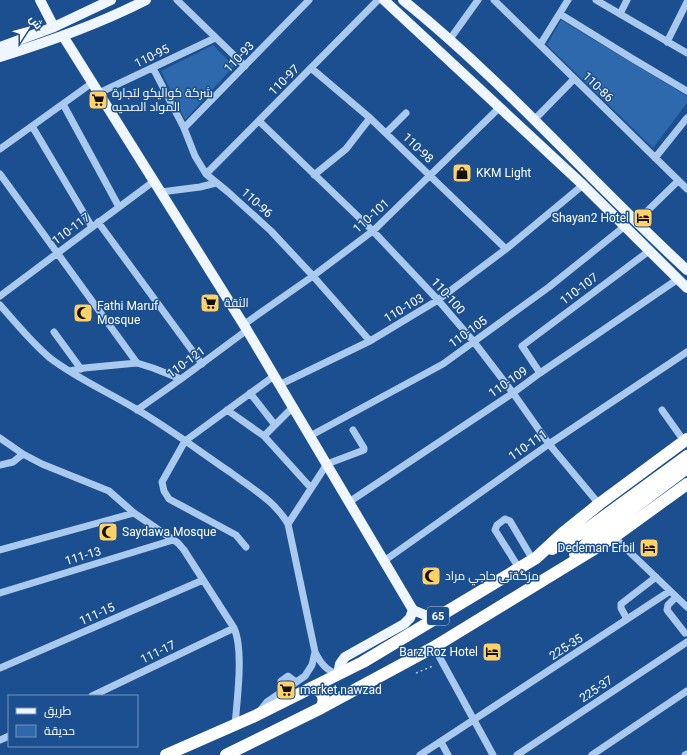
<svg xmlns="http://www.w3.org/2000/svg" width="687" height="755" font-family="Roboto,Cairo,sans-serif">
  <rect width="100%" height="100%" fill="#1b4f8f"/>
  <path fill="#2e69ad" d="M561 20 687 96V103L653 148 547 45Z
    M213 45 234 66 185 120 161 71Z"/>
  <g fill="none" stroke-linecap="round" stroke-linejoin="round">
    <path stroke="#a9c9ee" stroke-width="1.5" stroke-dasharray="2 3" stroke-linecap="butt" d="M416 673 433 666"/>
    <path stroke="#a9c9ee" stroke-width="7" d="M177 0 245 66
      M494 0 687 189
      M596 0 687 53
      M560 14 633 59 687 91
      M620 14 627 0
      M450 39 478 0
      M667 42 687 2
      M540 45 568 0
      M153 68 184 128 195 156 206 174 228 192 271 231 313 276 370 341
      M311 68 370 118 506 249
      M99 93 215 38
      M63 104 119 207
      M534 120 574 79
      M259 121 373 231 438 300 474 342 513 393 549 444 599 504
      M32 126 92 227
      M184 128 309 0
      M386 133 406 113
      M0 149 92 83
      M655 158 687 118
      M0 174 137 363
      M206 174 378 0
      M314 175 346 149 370 118
      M161 192 200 187 216 183
      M637 221 678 181
      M98 222 202 364
      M0 296 154 181
      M0 305C16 323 31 342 50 358 76 378 108 392 136 409 169 428 199 451 230 472 251 488 275 501 288 524L315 652 312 665 305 676 267 702 260 711
      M243 325 313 276 374 230 499 108
      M54 332 81 369
      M70 371 84 368 137 363 153 368 181 379
      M540 373 522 346 649 251
      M279 385 370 341 438 300 506 249 583 185
      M250 393 275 425
      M137 410 181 379 247 330
      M227 410 264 436 311 488
      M662 410 684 441
      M264 436 293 407
      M310 436 443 364 549 287 625 226
      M0 438 23 454 42 464 109 491 134 513 178 543 184 550 234 628C244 650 237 700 235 725
      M0 465 13 462 23 454
      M349 502 513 393 540 373 678 279
      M288 524 327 464 364 450V448L353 430
      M614 537 687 607
      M246 547 236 535 169 499 164 491 162 482 185 441 274 376
      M0 550 134 513
      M384 561 549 444 687 352
      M519 568 495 530 497 525 505 519 510 521 533 560
      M0 593 173 540
      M676 597 668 605 667 610 685 633
      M627 619 621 608V604L656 577
      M434 647 493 755
      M315 652C320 662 326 671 338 674
      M0 668 203 580
      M281 692V681L288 676 296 682
      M92 696 234 628
      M0 740 9 736
      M441 742 448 755
      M420 755 670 591
      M517 755 687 642
      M592 755 687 691
      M685 755 687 754"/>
    <path stroke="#f0f6ff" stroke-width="10" d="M40 0 54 27
      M384 0 583 185 687 288
      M403 0C505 82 591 182 687 270
      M63 36 247 330 413 610 425 615H441
      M0 47 54 27 111 0
      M0 57C50 41 99 24 146 0
      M338 674 340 664 345 657 404 624 410 618 413 610"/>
    <path stroke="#fff" stroke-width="12" d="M552 549 583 532 687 456
      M575 554 592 539 687 468
      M311 688C322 689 327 698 321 708
      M166 755 255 716 363 662 536 558 563 533 599 504 687 439
      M226 755 321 708 434 647 614 537 687 484"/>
  </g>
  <defs>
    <symbol id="supermarket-square" viewBox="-11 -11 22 22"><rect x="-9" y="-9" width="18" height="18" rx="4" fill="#ffd166" stroke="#1b4f8f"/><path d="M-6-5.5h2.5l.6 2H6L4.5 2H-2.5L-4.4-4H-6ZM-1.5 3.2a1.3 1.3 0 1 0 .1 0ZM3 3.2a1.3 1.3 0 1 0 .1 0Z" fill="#111"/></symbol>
    <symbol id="shop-square" viewBox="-11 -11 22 22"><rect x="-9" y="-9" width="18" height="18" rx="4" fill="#ffd166" stroke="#1b4f8f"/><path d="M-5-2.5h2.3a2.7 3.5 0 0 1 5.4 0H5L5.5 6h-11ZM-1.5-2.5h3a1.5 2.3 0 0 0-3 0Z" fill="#111"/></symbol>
    <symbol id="hotel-square" viewBox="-11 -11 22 22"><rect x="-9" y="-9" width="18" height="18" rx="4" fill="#ffd166" stroke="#1b4f8f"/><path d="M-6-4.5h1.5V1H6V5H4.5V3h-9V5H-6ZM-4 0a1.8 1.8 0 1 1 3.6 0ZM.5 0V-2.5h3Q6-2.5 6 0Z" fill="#111"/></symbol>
    <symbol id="mosque-square" viewBox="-11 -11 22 22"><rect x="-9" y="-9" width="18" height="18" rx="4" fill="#ffd166" stroke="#1b4f8f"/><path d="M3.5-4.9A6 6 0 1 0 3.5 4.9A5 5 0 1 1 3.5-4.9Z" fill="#111"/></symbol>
  </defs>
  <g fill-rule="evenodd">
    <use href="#supermarket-square" x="87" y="89" width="22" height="22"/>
    <use href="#shop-square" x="451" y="162" width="22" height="22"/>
    <use href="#hotel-square" x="632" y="207" width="22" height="22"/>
    <use href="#supermarket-square" x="199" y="292" width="22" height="22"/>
    <use href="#mosque-square" x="72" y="302" width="22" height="22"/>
    <use href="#mosque-square" x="97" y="521" width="22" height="22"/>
    <use href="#hotel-square" x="638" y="537" width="22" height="22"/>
    <use href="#mosque-square" x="420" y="565" width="22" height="22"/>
    <use href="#hotel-square" x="481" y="641" width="22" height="22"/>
    <use href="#supermarket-square" x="275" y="679" width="22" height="22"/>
  </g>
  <g text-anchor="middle" stroke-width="3" stroke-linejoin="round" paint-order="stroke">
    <rect fill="#1b4f8f" stroke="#bbcadd" stroke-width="1" x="427" y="607" width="22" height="18" rx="3"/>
    <g font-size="11" font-weight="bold" fill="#fff">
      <text x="438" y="620">65</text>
    </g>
    <g font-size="12" fill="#fff" stroke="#1b4f8f">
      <text transform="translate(152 56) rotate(-26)" y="4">110-95</text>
      <text transform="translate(239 57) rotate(-46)" y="4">110-93</text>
      <text transform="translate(284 80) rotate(-45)" y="4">110-97</text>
      <text transform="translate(598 87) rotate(44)" y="4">110-86</text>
      <text transform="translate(418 148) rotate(44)" y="4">110-98</text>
      <text transform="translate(257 203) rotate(42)" y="4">110-96</text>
      <text transform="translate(371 216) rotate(-42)" y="4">110-101</text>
      <text transform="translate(71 229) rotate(-37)" y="4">110-117</text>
      <text transform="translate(579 289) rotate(-37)" y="4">110-107</text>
      <text transform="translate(448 296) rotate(48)" y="4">110-100</text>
      <text transform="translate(404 308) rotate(-31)" y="4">110-103</text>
      <text transform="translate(468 332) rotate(-36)" y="4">110-105</text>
      <text transform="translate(186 362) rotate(-36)" y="4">110-121</text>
      <text transform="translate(508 382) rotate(-35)" y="4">110-109</text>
      <text transform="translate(528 445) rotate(-35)" y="4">110-111</text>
      <text transform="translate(83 556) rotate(-17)" y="4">111-13</text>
      <text transform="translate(97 614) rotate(-24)" y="4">111-15</text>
      <text transform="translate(566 647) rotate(-33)" y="4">225-35</text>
      <text transform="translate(158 652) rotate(-26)" y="4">111-17</text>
      <text transform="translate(596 689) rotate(-34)" y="4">225-37</text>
    </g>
    <g font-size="12" fill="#fff" stroke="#1b4f8f" text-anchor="start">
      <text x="112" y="97">شركة كواليكو لتجارة<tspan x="112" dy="14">المواد الصحيه</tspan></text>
      <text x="476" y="177">KKM Light</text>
      <text x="629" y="222" text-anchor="end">Shayan2 Hotel</text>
      <text x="224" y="307">الثقة</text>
      <text x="97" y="310">Fathi Maruf<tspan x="97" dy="14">Mosque</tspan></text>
      <text x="122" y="536">Saydawa Mosque</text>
      <text x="635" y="552" text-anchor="end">Dedeman Erbil</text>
      <text x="445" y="580">مزگةتی حاجي مراد</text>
      <text x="478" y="656" text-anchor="end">Barz Roz Hotel</text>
      <text x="300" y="694">market nawzad</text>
    </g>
  </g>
  <rect x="8" y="695" width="130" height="52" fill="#1b4f8f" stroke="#7695bc"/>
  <rect x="16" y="708" width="20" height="6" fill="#f0f6ff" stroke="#7695bc"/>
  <text x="44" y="715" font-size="12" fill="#ffffff">طريق</text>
  <rect x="16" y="725" width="20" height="12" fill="#2e69ad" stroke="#7695bc"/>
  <text x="44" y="735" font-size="12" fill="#ffffff">حديقة</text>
  <g transform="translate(28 28) rotate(54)" stroke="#1b4f8f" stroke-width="3" paint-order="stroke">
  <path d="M0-3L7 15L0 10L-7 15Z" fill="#ffffff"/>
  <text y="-6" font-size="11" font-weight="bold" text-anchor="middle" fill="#ffffff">ش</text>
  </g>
</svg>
